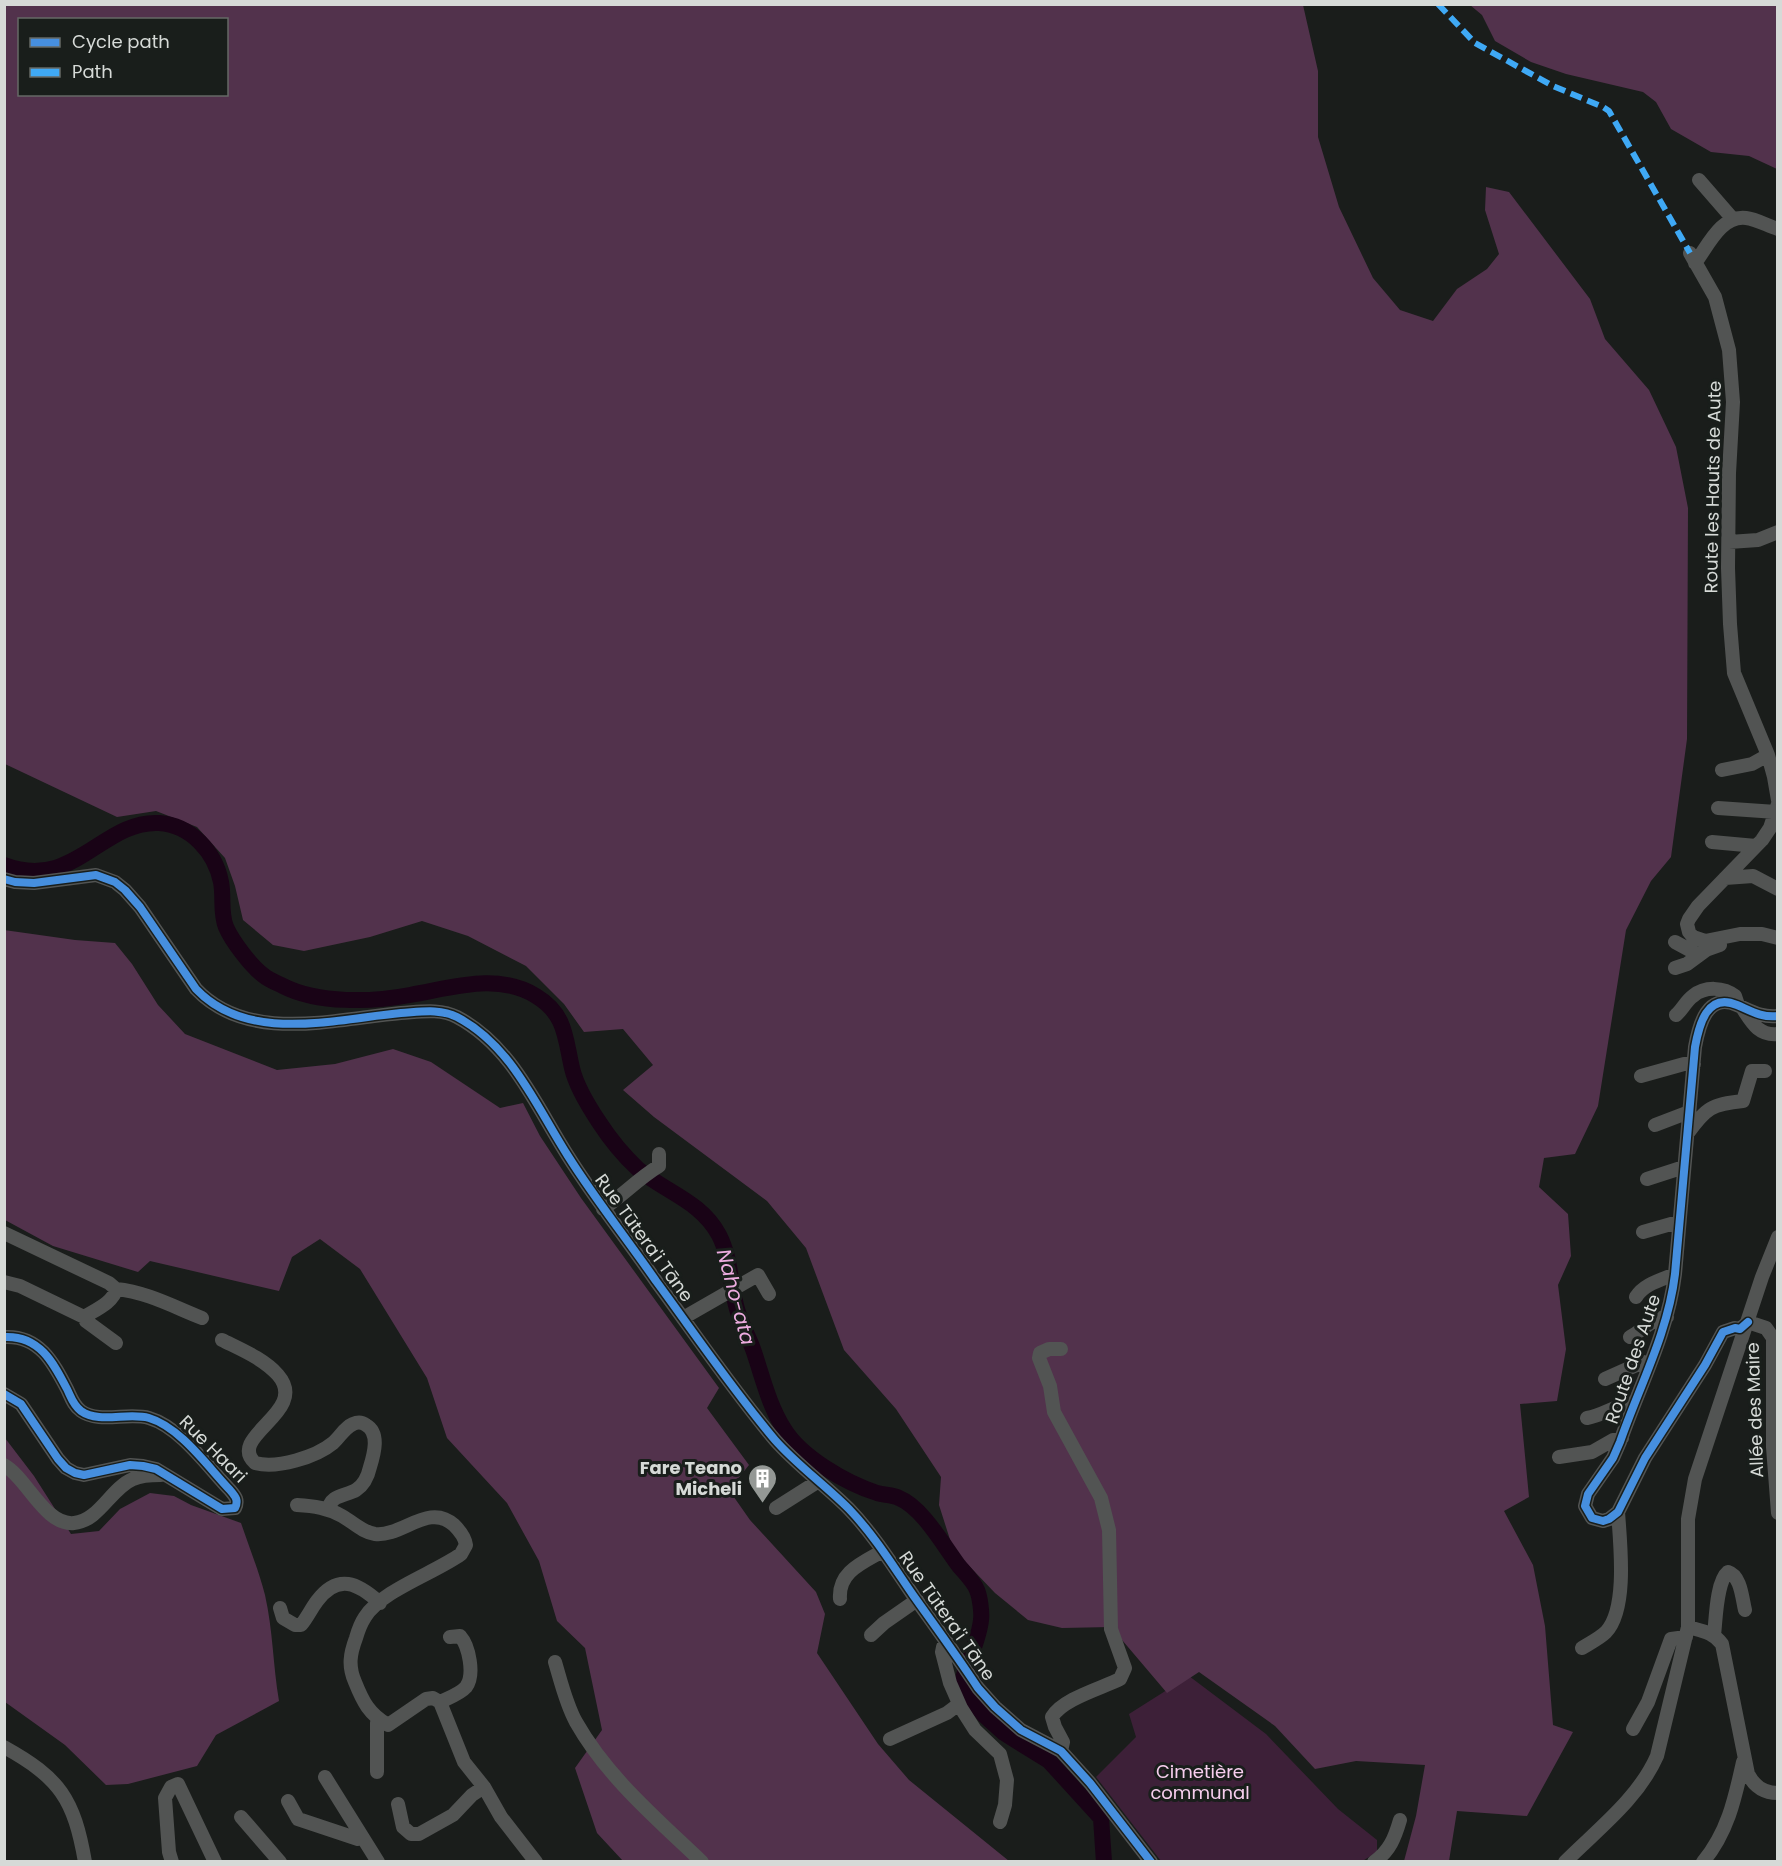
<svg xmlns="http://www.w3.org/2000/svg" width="1782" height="1866" font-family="Poppins,sans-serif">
  <rect width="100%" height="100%" fill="#1a1d1b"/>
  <path fill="#3d2038" d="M1189 1676 1266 1734 1338 1809 1377 1840V1852L1361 1862 1161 1861 1096 1777 1136 1737 1129 1714Z"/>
  <path fill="#52324c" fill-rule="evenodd" d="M5 5H1303L1318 71V137L1339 207 1373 278 1400 310 1433 321 1457 289 1487 269 1499 254 1485 210 1486 187 1509 192 1590 299 1605 339 1649 390 1676 447 1688 508 1687 739 1671 857 1651 881 1626 930 1598 1106 1575 1154 1544 1158 1539 1187 1568 1214 1571 1256 1558 1285 1566 1349 1557 1401 1520 1404 1529 1497 1504 1511 1533 1565 1545 1626 1553 1725 1573 1732 1527 1816 1457 1811 1449 1861H1404L1416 1816 1425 1765 1356 1761 1315 1769 1275 1726 1199 1672 1167 1693 1111 1627 1062 1628 1028 1620 995 1593 953 1549 939 1505 941 1477 896 1409 844 1350 806 1248 767 1201 654 1117 623 1090 653 1065 623 1029 584 1032 564 1004 526 966 468 936 422 921 370 937 304 951 273 945 243 920 235 886 225 858 197 827 156 811 117 817 5 764ZM20 20H226V94H20Z
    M1470 5H1777V169L1749 156 1711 152 1671 129 1656 102 1643 92 1566 74 1531 62 1495 41 1482 15Z
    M4 930 75 940 115 943 132 964 158 1005 185 1034 277 1070 335 1064 393 1049 431 1062 500 1108 523 1103 540 1136 581 1198 719 1388 707 1408 749 1465 729 1490 750 1520 816 1592 825 1614 817 1653 878 1744 909 1780 1009 1861H623L597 1833 575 1768 602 1730 585 1648 557 1621 539 1561 507 1503 447 1438 427 1378 360 1269 320 1239 292 1257 279 1291 150 1261 138 1272 53 1246 5 1220Z
    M5 1438 34 1476 71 1534 99 1531 120 1509 150 1493 174 1496 191 1505 241 1523C249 1547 259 1571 265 1595 273 1630 273 1666 279 1701L216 1735 197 1766 128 1784 106 1785 65 1745 5 1702Z"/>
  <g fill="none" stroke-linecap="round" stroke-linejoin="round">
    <path stroke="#190316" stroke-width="16" d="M4 865C74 892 102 820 159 823 191 825 215 852 221 882 224 896 220 913 226 927 232 941 251 966 263 975 269 980 277 983 283 986 318 1004 373 1002 410 995 452 988 497 972 536 996 566 1014 565 1038 572 1068 576 1086 589 1107 599 1122 610 1139 623 1155 638 1169 665 1192 701 1201 719 1235 731 1258 730 1285 737 1309 741 1324 749 1337 754 1352 763 1379 769 1405 784 1429 801 1457 846 1483 877 1493 884 1495 893 1495 899 1498 922 1507 944 1546 959 1566 965 1573 974 1582 977 1590 980 1597 982 1613 981 1620 979 1640 968 1660 963 1679L964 1688 968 1697 984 1715 1004 1733 1049 1761 1101 1818 1104 1862"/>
    <path stroke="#525453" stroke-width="14" d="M1699 180 1732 218
      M1690 253 1715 297 1729 350 1733 402 1729 473 1728 568 1730 624 1734 673 1768 755 1774 777 1778 800
      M1695 263C1708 246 1721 215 1746 218 1756 219 1768 226 1778 229
      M1729 542 1758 540 1778 532
      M1722 770 1752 764 1768 755
      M1778 804 1770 828 1762 840 1698 906 1689 919 1687 924 1689 932 1693 937 1705 941 1740 934H1762L1778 938
      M1718 808 1776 812
      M1712 842 1756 846
      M1725 878 1753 876 1778 889
      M4 879 15 882 34 883 96 875 115 882 125 890 140 907 196 989C248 1044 335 1019 401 1013 419 1012 440 1008 457 1017 512 1046 536 1106 568 1156 595 1199 627 1239 656 1281 695 1334 732 1389 775 1440 797 1465 825 1485 849 1509 874 1535 893 1566 913 1595 935 1626 957 1656 978 1688L995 1707 1021 1730 1061 1751 1090 1783 1151 1862
      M1675 942 1699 955
      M1675 968 1687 964 1706 950 1720 945
      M1743 1009C1752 1023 1759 1036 1778 1034
      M1676 1015C1682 1010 1686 1001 1693 996 1705 986 1724 987 1735 996L1738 1005
      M1641 1076 1684 1064H1694
      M1655 1125 1689 1112
      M1688 1133C1706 1108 1712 1104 1743 1101L1752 1071H1765
      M1647 1179 1684 1167
      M603 1209C623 1195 639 1178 659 1166V1154
      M1643 1232 1678 1222
      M4 1233 109 1283 116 1289C114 1302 95 1310 84 1317L20 1286 4 1282
      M116 1289C147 1292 174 1307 202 1318
      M1636 1297C1644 1284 1661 1280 1675 1274
      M84 1317 86 1321 116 1343
      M683 1318 758 1275 769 1294
      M1748 1322 1740 1329 1735 1328 1723 1332 1705 1365 1645 1458 1618 1512 1609 1519 1603 1521 1592 1518 1585 1506 1588 1494 1613 1458 1620 1442C1639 1387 1668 1333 1675 1274L1695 1047C1699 1025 1707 992 1737 1005 1751 1011 1762 1018 1778 1016
      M1748 1322 1766 1328 1773 1338V1447L1778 1513
      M4 1337C39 1335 53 1362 67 1389 71 1397 73 1405 81 1411 99 1424 128 1412 149 1418 180 1427 208 1467 230 1490 235 1496 239 1500 235 1508L222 1509 156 1469 143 1466 130 1465 84 1475 75 1473 66 1468 58 1459 21 1404 4 1394
      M1630 1337C1642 1331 1654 1317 1667 1317
      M222 1340C242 1350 264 1359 278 1375 310 1412 226 1436 255 1463 277 1469 316 1457 333 1443 340 1437 344 1428 353 1424 357 1422 362 1422 366 1425 380 1433 374 1454 370 1467 368 1476 364 1485 356 1490 346 1496 329 1495 329 1510
      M1061 1349H1049L1040 1353 1039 1358 1050 1386 1054 1412 1101 1498 1109 1530 1111 1629 1125 1668 1120 1679C1102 1688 1062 1699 1052 1717L1055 1727 1063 1742 1061 1751
      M1605 1379 1643 1362 1650 1364
      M1587 1418C1604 1415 1617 1404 1635 1402
      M1559 1457 1592 1452 1613 1440 1622 1438
      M4 1465C27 1478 45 1526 74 1523 99 1521 111 1488 133 1479 142 1475 152 1475 161 1475
      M297 1505C314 1506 328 1508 342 1516 353 1522 362 1532 375 1534 402 1537 429 1502 454 1525 460 1531 465 1537 466 1545L461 1554C435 1573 382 1590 365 1617 361 1623 358 1631 356 1638 350 1654 348 1666 355 1682 363 1702 369 1714 388 1725L426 1699 433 1698 440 1702
      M776 1508 817 1482
      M840 1599C838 1572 862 1563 883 1551
      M280 1608 283 1618 295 1625H301C307 1618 311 1609 317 1601 338 1573 358 1583 380 1603
      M1688 1627C1702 1631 1713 1632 1722 1644L1748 1774C1754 1786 1764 1793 1778 1793
      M871 1635 884 1623 917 1600
      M1714 1635C1716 1620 1716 1582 1728 1572 1741 1576 1742 1598 1745 1610
      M948 1643 943 1647 942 1652 950 1683 961 1708 975 1730 1000 1754 1007 1780 1005 1805 1000 1822
      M1582 1648C1590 1643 1600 1638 1606 1632 1628 1609 1620 1542 1618 1512
      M555 1662C561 1682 566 1704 576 1722 607 1777 657 1819 702 1862
      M440 1702 464 1762 484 1787 501 1817 536 1862
      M440 1702C448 1698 460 1694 466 1687 475 1675 469 1646 460 1636L450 1637
      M1633 1729 1648 1702 1671 1639 1686 1637
      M890 1739 947 1713 959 1704
      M4 1747C60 1778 74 1799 85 1862
      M377 1772V1723L379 1720
      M325 1777 378 1862
      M288 1801 298 1819 358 1839 363 1838
      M398 1804 403 1827 411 1834H419L453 1815 472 1795 484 1787
      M241 1817 280 1862
      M172 1862 169 1852 165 1798 171 1787 178 1784 215 1862
      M1374 1862C1390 1851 1395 1837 1400 1820
      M1565 1862C1598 1829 1638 1799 1657 1756L1688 1627V1519L1695 1479 1762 1277 1778 1237
      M1703 1862C1728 1832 1735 1798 1743 1762"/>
    <path stroke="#3fa9f5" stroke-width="6" stroke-dasharray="12 6" stroke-linecap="butt" d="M1438 4 1475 43 1553 86 1603 107 1609 111 1690 253"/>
    <defs>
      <path id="cycleway" d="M4 879 15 882 34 883 96 875 115 882 125 890 140 907 196 989C248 1044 335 1019 401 1013 419 1012 440 1008 457 1017 512 1046 536 1106 568 1156 595 1199 627 1239 656 1281 695 1334 732 1389 775 1440 797 1465 825 1485 849 1509 874 1535 893 1566 913 1595 935 1626 957 1656 978 1688L995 1707 1021 1730 1061 1751 1090 1783 1151 1862
        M1748 1322 1740 1329 1735 1328 1723 1332 1705 1365 1645 1458 1618 1512 1609 1519 1603 1521 1592 1518 1585 1506 1588 1494 1613 1458 1620 1442C1639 1387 1668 1333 1675 1274L1695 1047C1699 1025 1707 992 1737 1005 1751 1011 1762 1018 1778 1016
        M4 1337C39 1335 53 1362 67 1389 71 1397 73 1405 81 1411 99 1424 128 1412 149 1418 180 1427 208 1467 230 1490 235 1496 239 1500 235 1508L222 1509 156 1469 143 1466 130 1465 84 1475 75 1473 66 1468 58 1459 21 1404 4 1394"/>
    </defs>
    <use href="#cycleway" stroke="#191e1b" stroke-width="11"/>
    <use href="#cycleway" stroke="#468fdf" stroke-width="8"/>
  </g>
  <defs>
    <symbol id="building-pin" viewBox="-11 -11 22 30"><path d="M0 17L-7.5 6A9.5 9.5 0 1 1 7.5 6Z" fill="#949895" stroke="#191e1b"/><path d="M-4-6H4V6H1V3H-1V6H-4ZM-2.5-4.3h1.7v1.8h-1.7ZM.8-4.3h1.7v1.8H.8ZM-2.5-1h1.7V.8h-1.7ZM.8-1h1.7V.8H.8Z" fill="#fff"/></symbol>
  </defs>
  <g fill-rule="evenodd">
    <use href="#building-pin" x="746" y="1462" width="33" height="45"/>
  </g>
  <g text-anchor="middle" stroke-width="6" stroke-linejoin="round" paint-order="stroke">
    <g font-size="18" fill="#d6dad7" stroke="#191e1b">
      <text transform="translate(1713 487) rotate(-89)" y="6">Route les Hauts de Aute</text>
      <text transform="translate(644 1238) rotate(54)" y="6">Rue Tūtera'i Tāne</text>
      <text transform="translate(1633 1359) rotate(-71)" y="6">Route des Aute</text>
      <text transform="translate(1755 1410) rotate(-92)" y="6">Allée des Maire</text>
      <text transform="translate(213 1449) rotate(45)" y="6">Rue Haari</text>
      <text transform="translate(947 1616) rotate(55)" y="6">Rue Tūtera'i Tāne</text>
    </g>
    <g font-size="18" font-weight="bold" fill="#d6dad7" stroke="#191e1b" text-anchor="end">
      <text x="742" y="1474">Fare Teano<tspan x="742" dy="21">Micheli</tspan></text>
    </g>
    <g font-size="18" fill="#f7ceee" stroke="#191e1b">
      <text x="1200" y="1778">Cimetière<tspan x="1200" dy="21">communal</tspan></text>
    </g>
    <g font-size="20" font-style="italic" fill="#edace0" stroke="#191e1b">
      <text transform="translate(736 1297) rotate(75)" y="7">Naho-ata</text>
    </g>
  </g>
  <rect width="1782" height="1866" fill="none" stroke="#d6dad7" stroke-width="12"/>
  <rect x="18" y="18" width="210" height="78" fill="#191e1b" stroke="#656966" stroke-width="1.5"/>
  <rect x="30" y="38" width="30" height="9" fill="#468fdf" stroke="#656966" stroke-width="1.5"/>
  <text x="72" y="48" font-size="18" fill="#d6dad7">Cycle path</text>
  <rect x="30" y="68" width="30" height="9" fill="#3fa9f5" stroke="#656966" stroke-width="1.5"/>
  <text x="72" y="78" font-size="18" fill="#d6dad7">Path</text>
</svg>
